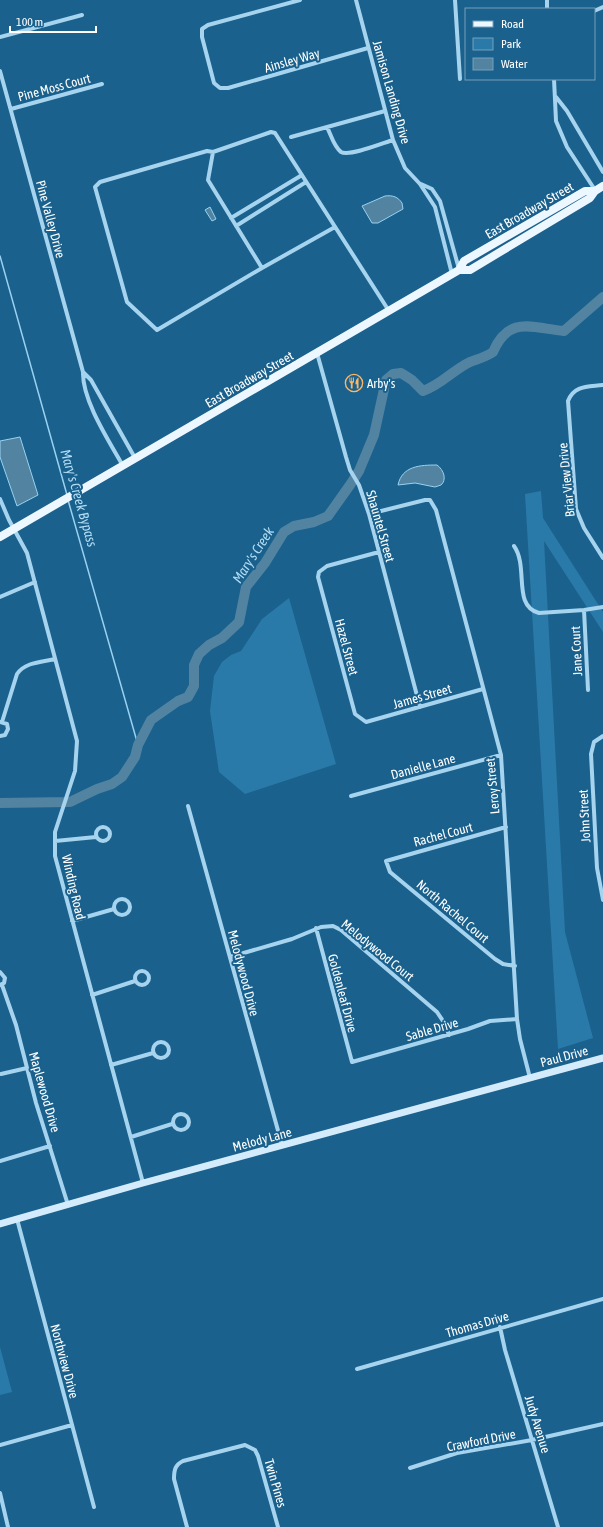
<svg xmlns="http://www.w3.org/2000/svg" width="603" height="1527" font-family="'Asap Condensed',sans-serif">
  <rect width="100%" height="100%" fill="#1a618d"/>
  <path fill="#2a7aa9" d="M541 491 543 518 603 612V632L544 541 565 932 593 1038 558 1049 525 494Z
    M289 598 336 764 245 794 219 772 210 711 214 676 222 662 231 655 241 651 262 619Z
    M0 1347 12 1392 0 1395Z"/>
  <path fill="#5284a2" stroke="#99d1f0" d="M385 196C393 195 398 197 402 203L403 209 378 223H372L362 206Z
    M210 207 216 219 212 221 205 210Z
    M20 437 38 495 17 506 0 457V441Z
    M437 465C444 470 447 480 441 485L435 487 415 483 398 485C402 466 420 465 437 465Z"/>
  <g fill="none" stroke-linecap="round" stroke-linejoin="round">
    <path stroke="#99d1f0" stroke-width="1.5" d="M0 256 67 495
      M68 500 138 745"/>
    <path stroke="#5284a2" stroke-width="10" d="M0 803 70 802 97 789 112 784 122 777 135 757 138 745 151 720 178 701 188 697 194 686V665L199 654 209 645 222 638 239 622 246 587 265 563 284 532 294 526 314 522 328 516 350 485 359 471 374 435 386 380 393 374 401 373 412 380 423 391C441 385 453 370 470 362 478 359 486 357 493 352 509 315 532 328 564 331L603 297"/>
    <path stroke="#a6d3ee" stroke-width="4" d="M300 0 208 25 202 29V37L214 83 220 88H228L368 48
      M356 0 393 140 405 168 420 184 435 207 452 274
      M455 0 460 79
      M547 0V9
      M594 11 603 7
      M0 37 82 15
      M0 71 83 372C82 400 109 441 123 466
      M554 79 556 121 567 147 595 190
      M556 97 567 111 603 172
      M11 109 102 84
      M327 127C331 135 334 147 341 152 349 157 383 143 393 140
      M291 137 385 111
      M213 152 207 151 100 182 95 187 127 302 157 330 262 268 208 180 213 152 271 132 275 133 389 311
      M421 184 432 189 440 201 459 269
      M231 218 302 175
      M236 226 306 182
      M262 268 335 227
      M317 353 346 457 350 470 359 485 369 514 420 707
      M83 372 91 380 135 458
      M603 385C588 387 574 385 568 401L576 509 584 528 603 558
      M0 499 9 520 27 553 77 741 75 771 55 832V856L143 1183
      M369 514 425 500H430L436 510 501 755 517 1019 520 1039 530 1078
      M514 546C529 567 512 606 539 613L584 610 603 607
      M379 552 327 566 319 572 318 577 355 714 366 722 483 689
      M0 597 35 582
      M584 610 588 690
      M2 722 17 674C25 662 42 662 55 659
      M0 736 5 735 8 729 7 724 0 722
      M603 736 594 742 591 754 597 868 603 900
      M351 796 501 755
      M188 806 282 1145
      M96 834a7 7 0 1 1 14 0a7 7 0 1 1-14 0Z
      M506 827 386 861 390 872 495 959 503 964 515 966
      M55 841 96 837
      M114 907a8 8 0 1 1 16 0a8 8 0 1 1-16 0Z
      M72 921 114 909
      M316 928 352 1062 468 1029 490 1021 517 1019
      M230 957 292 939 321 927 333 926 341 930 437 1012 445 1024 449 1035
      M135 978a7 7 0 1 1 14 0a7 7 0 1 1-14 0Z
      M0 972 5 978 4 983 0 985
      M2 985 16 1025 36 1103 68 1205
      M92 995 135 981
      M153 1050a8 8 0 1 1 16 0a8 8 0 1 1-16 0Z
      M111 1065 153 1053
      M1 1074 27 1068
      M173 1122a8 8 0 1 1 16 0a8 8 0 1 1-16 0Z
      M131 1137 172 1124
      M0 1161 50 1146
      M17 1219 94 1507
      M500 1327 505 1350 558 1527
      M357 1369 603 1299
      M0 1445 72 1425
      M410 1468 457 1453 532 1440 603 1424
      M0 1493 8 1527
      M187 1527 174 1479C174 1470 175 1465 183 1461L245 1445 255 1450 258 1456 278 1527"/>
    <path stroke="#d3ebfa" stroke-width="7" d="M0 1224 143 1183 603 1058"/>
    <path stroke="#edf7ff" stroke-width="8" d="M459 270 464 261 585 191H595
      M0 537 459 270H470L590 198 595 191 603 186"/>
  </g>
  <defs>
    <symbol id="restaurant-ring" viewBox="-11 -11 22 22"><circle r="9.5" fill="#1a618d" stroke="#ffb663" stroke-width="1.5"/><path d="M-5-6h1v4h1v-4h1v4h1v-4h1v5L-1.5 .5V6h-2V.5L-5-1ZM5-6V6H3V1.5H1.5Q1.5-4 5-6Z" fill="#ffb663"/></symbol>
  </defs>
  <g fill-rule="evenodd">
    <use href="#restaurant-ring" x="344" y="373" width="20" height="20"/>
  </g>
  <g text-anchor="middle" stroke-width="4" stroke-linejoin="round" paint-order="stroke">
    <g font-size="13" fill="#fff" stroke="#1a618d">
      <text transform="translate(292 60) rotate(-16)" y="5">Ainsley Way</text>
      <text transform="translate(54 87) rotate(-15)" y="5">Pine Moss Court</text>
      <text transform="translate(392 92) rotate(74)" y="5">Jamison Landing Drive</text>
      <text transform="translate(529 210) rotate(-30)" y="5">East Broadway Street</text>
      <text transform="translate(51 219) rotate(75)" y="5">Pine Valley Drive</text>
      <text transform="translate(249 379) rotate(-30)" y="5">East Broadway Street</text>
      <text transform="translate(566 480) rotate(-96)" y="5">Briar View Drive</text>
      <text transform="translate(381 526) rotate(74)" y="5">Shauntel Street</text>
      <text transform="translate(347 647) rotate(75)" y="5">Hazel Street</text>
      <text transform="translate(576 651) rotate(-93)" y="5">Jane Court</text>
      <text transform="translate(422 696) rotate(-16)" y="5">James Street</text>
      <text transform="translate(423 766) rotate(-15)" y="5">Danielle Lane</text>
      <text transform="translate(492 786) rotate(-95)" y="5">Leroy Street</text>
      <text transform="translate(584 816) rotate(-93)" y="5">John Street</text>
      <text transform="translate(443 834) rotate(-15)" y="5">Rachel Court</text>
      <text transform="translate(74 887) rotate(77)" y="5">Winding Road</text>
      <text transform="translate(453 911) rotate(40)" y="5">North Rachel Court</text>
      <text transform="translate(378 950) rotate(39)" y="5">Melodywood Court</text>
      <text transform="translate(244 973) rotate(75)" y="5">Melodywood Drive</text>
      <text transform="translate(343 993) rotate(75)" y="5">Goldenleaf Drive</text>
      <text transform="translate(432 1029) rotate(-16)" y="5">Sable Drive</text>
      <text transform="translate(564 1056) rotate(-15)" y="5">Paul Drive</text>
      <text transform="translate(45 1092) rotate(74)" y="5">Maplewood Drive</text>
      <text transform="translate(262 1139) rotate(-15)" y="5">Melody Lane</text>
      <text transform="translate(477 1324) rotate(-16)" y="5">Thomas Drive</text>
      <text transform="translate(65 1361) rotate(75)" y="5">Northview Drive</text>
      <text transform="translate(538 1424) rotate(73)" y="5">Judy Avenue</text>
      <text transform="translate(481 1440) rotate(-11)" y="5">Crawford Drive</text>
      <text transform="translate(276 1483) rotate(74)" y="5">Twin Pines</text>
    </g>
    <g font-size="13" fill="#fff" stroke="#1a618d" text-anchor="start">
      <text x="367" y="388">Arby's</text>
    </g>
    <g font-size="14" font-style="italic" fill="#b2ddf5" stroke="#1a618d">
      <text transform="translate(79 498) rotate(74)" y="5">Mary's Creek Bypass</text>
      <text transform="translate(253 555) rotate(-57)" y="5">Mary's Creek</text>
    </g>
  </g>
  <rect x="465" y="8" width="130" height="72" fill="#1a618d" stroke="#76a0bb"/>
  <rect x="473" y="21" width="20" height="6" fill="#edf7ff" stroke="#76a0bb"/>
  <text x="501" y="28" font-size="12" fill="#ffffff">Road</text>
  <rect x="473" y="38" width="20" height="12" fill="#2a7aa9" stroke="#76a0bb"/>
  <text x="501" y="48" font-size="12" fill="#ffffff">Park</text>
  <rect x="473" y="58" width="20" height="12" fill="#5284a2" stroke="#76a0bb"/>
  <text x="501" y="68" font-size="12" fill="#ffffff">Water</text>
  <path d="M10 26v6h86v-6" fill="none" stroke="#ffffff" stroke-width="2"/>
  <text x="16" y="26" font-size="12" fill="#ffffff" stroke="#1a618d" stroke-width="3" paint-order="stroke">100 m</text>
</svg>
